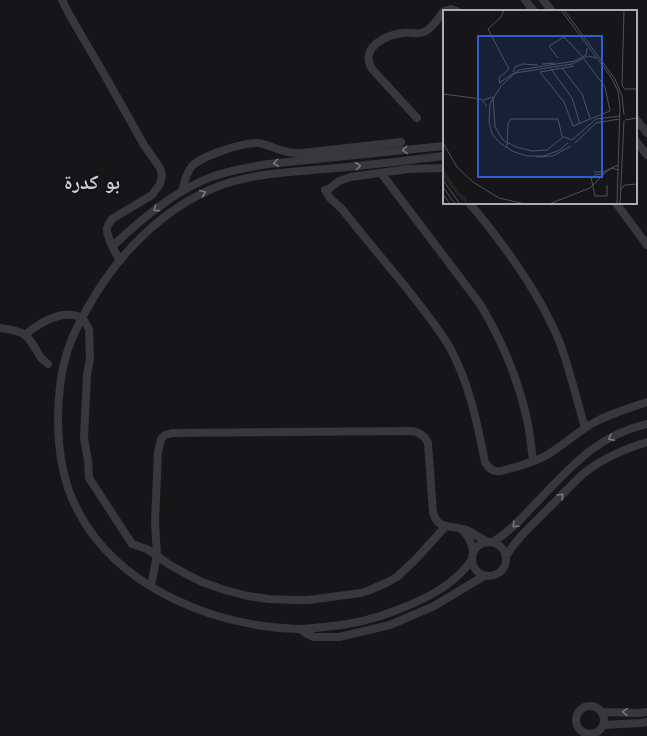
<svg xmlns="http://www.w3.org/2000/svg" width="647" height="736" font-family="Jost,'Noto Naskh Arabic',sans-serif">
  <rect width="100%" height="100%" fill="#161618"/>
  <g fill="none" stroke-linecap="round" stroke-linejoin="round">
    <path stroke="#37383d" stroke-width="8" d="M62 0 69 14 108 81 144 145 160 168 162 175 160 184 152 195 112 219C110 222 108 224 107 228 106 235 116 254 120 261
      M525 0 534 11
      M543 0 552 11
      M444 11 451 9 457 11
      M417 118 372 69C359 48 385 35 403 33 410 32 418 35 424 32 433 28 438 18 444 11
      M636 119 647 133
      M636 141 647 155
      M444 156C408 160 372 165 336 168 297 172 257 172 219 186 162 208 116 256 87 309 65 346 59 374 58 417 58 450 62 482 78 511 118 588 214 626 297 629 306 629 315 628 324 627 349 625 373 620 397 610 424 600 456 585 472 559
      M444 168 408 169 351 177 339 181 329 189 325 190 330 198 342 209C361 233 380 256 400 280 417 301 435 323 449 346 469 382 477 422 485 462 489 469 493 472 501 471 516 467 533 463 547 455 564 445 578 431 595 422 612 413 630 408 647 402
      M381 173 480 304C501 339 517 376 526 415 530 431 531 446 533 461
      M182 191C184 183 186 173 192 166 202 156 243 142 258 143 267 144 275 149 284 151 290 153 296 153 302 153L401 142
      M469 203C485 221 500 241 514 261 532 287 548 313 560 343 570 371 577 400 585 428
      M616 203 647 245
      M113 246C141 219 177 189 214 176 232 170 250 167 268 164L444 146
      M0 328C7 329 15 330 22 333 31 338 35 349 41 358 43 360 46 362 48 364
      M25 335C37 325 55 313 72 315 75 315 79 317 82 317L89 329 90 359 87 375 84 438 88 461 89 478 132 544 147 549 170 565 190 576 202 582 225 590 248 596 269 599 295 600H308L361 593 370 590 388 582 397 577 415 560 446 526
      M462 530C469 536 472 543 473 552
      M472 559a17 17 0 1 1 34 0a17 17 0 1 1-34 0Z
      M493 542C509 532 521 519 534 505 569 469 595 436 647 424
      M506 556C517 538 532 525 547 510 559 498 571 485 584 473 603 458 624 449 647 442
      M151 586 157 555 155 522 158 452 161 439 165 435 172 433 411 431C420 432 425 436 428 443L433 512C438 532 452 524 466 530 470 531 474 534 477 536 481 538 485 540 489 542
      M300 629 307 634 314 637H339L390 625 434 606 484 576
      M576 720a14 14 0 1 1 28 0a14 14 0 1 1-28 0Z
      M603 712 640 713 647 712
      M604 725 640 723 647 722"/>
  </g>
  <defs><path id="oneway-chevron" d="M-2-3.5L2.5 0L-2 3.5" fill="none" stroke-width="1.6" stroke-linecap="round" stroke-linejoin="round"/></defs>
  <g stroke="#757881">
    <use href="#oneway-chevron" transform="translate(405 150) rotate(175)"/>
    <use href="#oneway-chevron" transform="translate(276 163) rotate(173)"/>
    <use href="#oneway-chevron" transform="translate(358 166) rotate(-8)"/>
    <use href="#oneway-chevron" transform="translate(203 193) rotate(-23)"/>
    <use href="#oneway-chevron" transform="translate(156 209) rotate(144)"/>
    <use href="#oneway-chevron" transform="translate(611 438) rotate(152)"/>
    <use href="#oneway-chevron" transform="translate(561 496) rotate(-45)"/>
    <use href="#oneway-chevron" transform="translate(515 525) rotate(136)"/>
    <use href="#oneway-chevron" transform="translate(625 712) rotate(-179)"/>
  </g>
  <g text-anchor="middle" stroke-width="3" stroke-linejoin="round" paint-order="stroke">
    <g font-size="20" font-weight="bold" fill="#c9ccd4" stroke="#111113">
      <text x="92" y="189">بو كدرة</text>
    </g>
  </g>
  <g transform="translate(443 10)">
    <rect width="194" height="194" fill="#161618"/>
    <path d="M0 158 16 182 24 188V194L15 186 0 167Z" fill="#1e261f"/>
    <path fill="none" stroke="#505258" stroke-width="1" d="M118 0 168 67 175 81 177 97 174 194M121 0 172 69 179 86 181 105M181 0 179 75 182 79H194M115 48 106 36 121 27 140 47M99 54 112 53M131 56 97 62 121 92 130 116 167 101 162 77 141 49M119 58 139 84 147 108M108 59 129 88 137 114M70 62 72 57 80 54 95 55M56 73 76 60 132 51 143 45 144 38M57 74 56 68 66 59 45 19 58 7 61 0M0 84 38 89 44 96M40 90 50 87 52 117 60 130 73 137 89 141 104 140 120 127M182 110 194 108M129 130 153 109 177 106M0 133 14 157 30 172 56 188 82 194M125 133 117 140 101 146H84L69 141 57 133 49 124 46 112 47 94 58 76 72 63 129 54 145 46 153 48M132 133 153 113 176 109M64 138 65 113 68 109H115L119 126 129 130M93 147 110 146 128 136M151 162H160L175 155M151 165 160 164 169 158 175 160M148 167 152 186H164V175M0 170 17 194M0 177 12 194M178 179 182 175 194 174M0 184 7 194M106 194 147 178 163 162M177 194 181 111"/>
    <path fill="#325cd3" fill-opacity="0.15" stroke="#325cd3" stroke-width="2" d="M35 26H159V167H35Z"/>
    <rect width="194" height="194" fill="none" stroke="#a8adb8" stroke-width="2"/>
  </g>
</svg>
